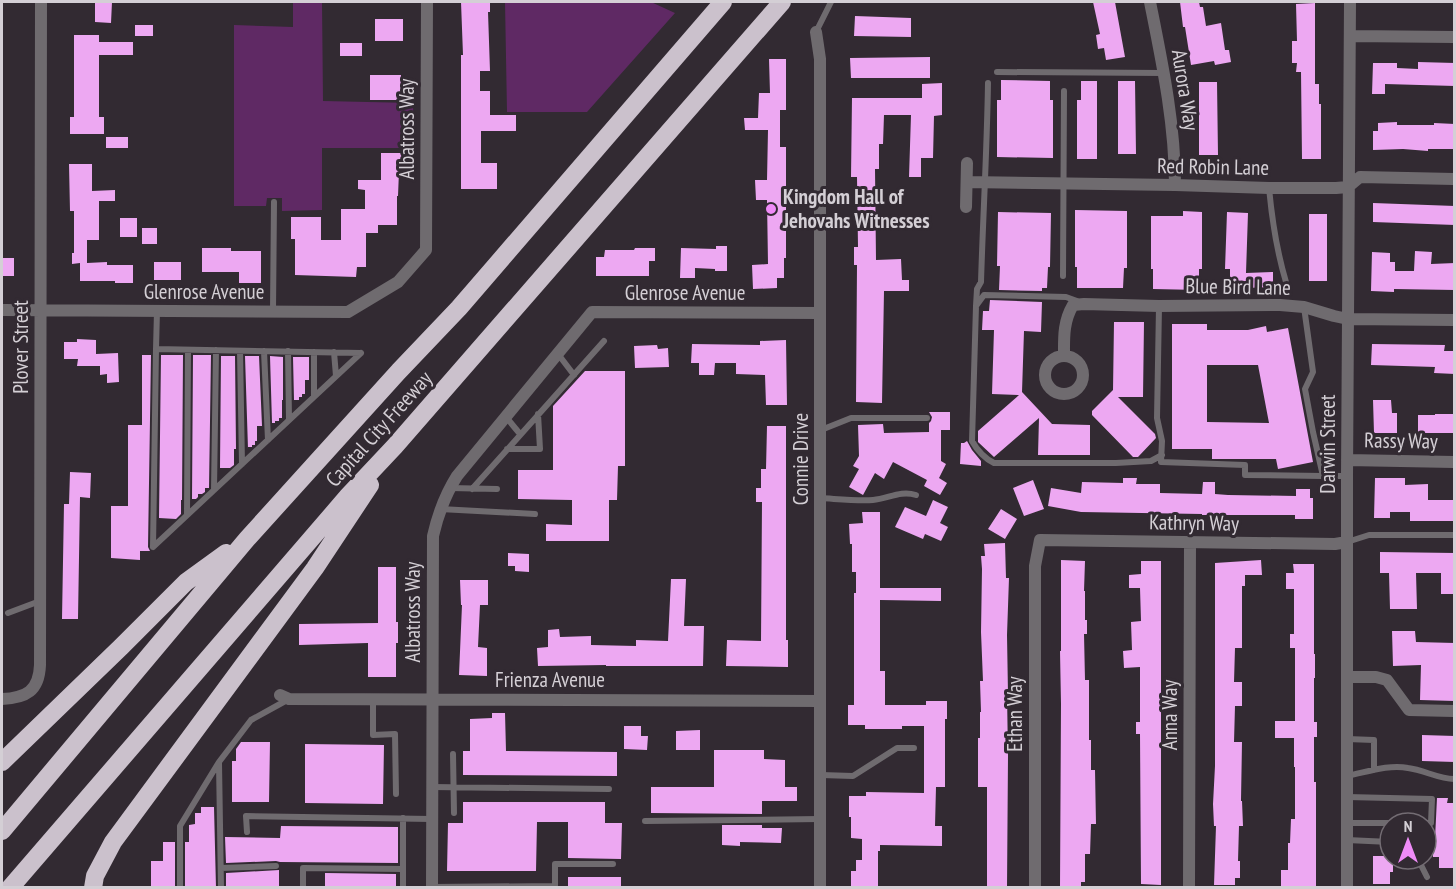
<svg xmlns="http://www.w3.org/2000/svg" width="1456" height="889" font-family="'PT Sans Narrow',sans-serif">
  <rect width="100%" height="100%" fill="#322a32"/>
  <path fill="#5f2964" d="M293 2H322L323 101 413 103 414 148H322V210L282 211V198H267L266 206H234V25L293 27Z
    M505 2H651L675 13 587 112H507Z"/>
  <path fill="#eda8f2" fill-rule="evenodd" d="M95 2H112L111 23 95 22Z
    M461 2H490V12H488L490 71H480V91H490V115H516V131H481V163H497V189H461V55H463Z
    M1093 2H1115L1125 57 1106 60 1104 48 1098 49 1096 35 1100 34Z
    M1180 2H1199L1200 7H1203L1206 26 1221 23 1225 50H1229L1231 62 1215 65 1214 61 1191 65 1185 27H1183Z
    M1315 3V84H1319V104H1321V159H1302L1301 72H1296L1297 63H1292V41H1297L1296 4Z
    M855 16 911 18V37L854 36Z
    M375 19H403V41H375Z
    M135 25H153V36H135Z
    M74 35H99V42H133V55H99V117H104V134H70V117H74Z
    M340 43H362V56H340Z
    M930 57V78H851L850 58Z
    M769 59H786V110H780V147H786V258H784V278H777V288L753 289 752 265 768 264 767 200H756L755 180H767L768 130H745L744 118H758L759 93H770Z
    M1418 62 1455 63V86L1385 84V94H1372L1373 63H1397V68L1418 69Z
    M370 75H401V100H370Z
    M1001 80 1050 81V100H1053V158L997 157V100H1001Z
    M1081 81H1097V159H1077V100H1081Z
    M1118 81H1135L1136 154H1118Z
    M1199 82H1217L1218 155H1199Z
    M942 83V115L934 116 933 158H921V177H909L911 115H884L883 144H879V169H875L876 260 901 259 902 280H909V291H884L882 403 856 402 857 265H854V247H858L857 177H851L852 98H922V84Z
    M1397 122V125H1434V123L1455 124V149H1428V151L1403 149 1373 150V131H1378V123Z
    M106 137H128V148H106Z
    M381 153H403V171H399L398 196H397V225H378V233H366V267H357L356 277 295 275V239H291V217H321V240H341V209H365V190L358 189V180H381Z
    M69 164H92V191L115 190V201H99V240H87V263L107 262V265H133V283H115V281H80V263L72 264V253H74V211H70Z
    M1373 203 1455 206V225L1373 222Z
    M1075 210 1127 211V268H1124L1123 288H1077V267H1075Z
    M1183 211 1202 212V269H1199V290L1153 289V269H1151V216H1183Z
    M998 212 1051 213 1050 267H1048L1047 288H1042V291L999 290 1000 266H997Z
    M1227 212 1248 213 1246 273 1273 272V287L1246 288V291L1230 290V269H1225Z
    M1309 214H1327V281H1309Z
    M120 218H137V237H120Z
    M142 228H157V244H142Z
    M716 246H727V271H715V269L695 268V278H680L681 248 716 249Z
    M202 248H231V251H261V283H239V272H202Z
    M635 248H655V261H649V276H596V257H604L605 250H634Z
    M1415 251 1432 252 1431 264 1455 263V290L1394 289V292L1371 291 1372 252 1390 253V262H1395V271H1414Z
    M2 258H14V276H2Z
    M154 262H181V280H154Z
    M990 300 1042 302 1041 332 1024 331 1022 392 1052 424 1090 425V455H1038L1039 418 994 457 978 442V431L1019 395 992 394 994 330H982L983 311H989Z
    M1114 322H1144L1143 397H1118L1155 434 1156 438 1138 457H1133L1092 415V411L1113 390Z
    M1172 324H1207V330H1248L1266 326 1267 332 1288 328 1313 462 1278 469 1276 459H1212V449H1172ZM1207 365H1258L1269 423 1207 422Z
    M77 339 96 340V354L118 353 119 382 107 383V374L100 375V366H77L78 359H64V342H77Z
    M786 340 787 405H766L765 375 736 374V363H715L714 375H699V363H691L692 344 760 345V341Z
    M1372 344 1445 345 1444 351H1455V374L1434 373 1435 367 1371 365Z
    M657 345 658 349 668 348 669 367 635 368 634 346Z
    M142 355H151L148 547 150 551H140V560L111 558V506H128V425H142Z
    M161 355H183L182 500H181V514L176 519 159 518Z
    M193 355H211L209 488H205V492L202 494H198V497L196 499H192Z
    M221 356H235L236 449H234V465L230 468H220Z
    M245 356H259L262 426H257V441H255V445H252V447H248V449Z
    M270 356 283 357V400H282V418H279V421H275V423H272Z
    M293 357H309V380H305V394H302V397H299V400H294Z
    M585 371H625V466H618L617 500H609V541H546V524L572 525V500L518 499V470H553V406Z
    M1373 400H1391L1392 413H1397V433H1374Z
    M929 412H950V430H941V461L946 464 939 478 947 483 940 495 924 486 927 480 893 462 884 479 875 473 863 495 849 487 859 469 853 466 859 456 858 425 883 424 884 433 929 432V423L931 421 932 417Z
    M1435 414H1455V433H1418V415H1435Z
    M767 426H786V640H788V667L726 666 727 640 761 641 762 502H756V488H761V469H766Z
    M967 441 972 450 981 461V466L960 464 961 443H964Z
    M70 472 91 473 90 498 80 497 78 619H62L64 504H69Z
    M1123 478H1137L1136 484H1160V493L1202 494 1203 482H1215V494L1228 495 1296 496V489H1310V498H1313V519H1295V515H1202V514L1081 512 1048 506 1051 488 1081 493 1082 482 1123 483Z
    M1375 478H1405V485L1428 484V500H1455V521H1410V512H1390V518H1374Z
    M1033 480 1044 509 1024 516 1013 488Z
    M933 500 948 507 940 523 948 527 941 541 925 534 923 539 895 527 905 507 926 516Z
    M1001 509 1017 519 1005 539 988 529Z
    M862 512H880V588H941V601L880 600V671H885V705H926V701H947V719H945V787H936L935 826H942V846L880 845V851H878V887L851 888V871H856V860H862V839L851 838V817H849V796H866V792L924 793V726H902V729H865V725H848V705H854V593H856V572H852V544H850L849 524 863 523Z
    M1005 543 1006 578H1009L1007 635 1008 694H1007L1008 756 1007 888H987V787H978V738H980V712H981L980 681H983L981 632 982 569 981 556H985L984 544Z
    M1380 552 1455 553V594H1441V573H1416L1417 609H1390L1389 573H1380Z
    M508 553 529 554V572L515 571V566H508Z
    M1061 560 1085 561 1084 591H1085V620H1087V634H1084L1085 680H1089V740H1091V770H1095L1096 824H1091L1090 854H1085V882H1081V888H1060L1061 704 1060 651H1061Z
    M1261 560 1262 575H1245V586H1242V648H1235L1234 682H1242V706H1235L1234 742H1242L1241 801H1242L1243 826H1239L1238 861H1240V878H1235V885H1214L1216 826H1214L1213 804 1215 766V563Z
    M1141 561H1161V885L1141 884 1140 734H1136V722H1140V667L1124 668 1123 651 1132 650 1131 622 1141 621 1140 588H1129V575L1141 574Z
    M1293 564H1314V654H1315V678H1314V722H1317V737H1314V782H1316V888L1281 887V870H1288V843H1290L1291 819H1295V767H1294V738H1275V721H1295V648H1290V634H1294V589H1286V573H1294Z
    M378 567H396V622H398V643H396V677H368V643L299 645V624L378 623Z
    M671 579H686L684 626H704L703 666H606V665L538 666 537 648 548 647V630L559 629 560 637 591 636V645L636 646V640L668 641Z
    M460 580H488V605H480L478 647 487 648V676L459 675 462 605H461Z
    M1392 631H1415L1416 642 1455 643V701L1420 700 1421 665 1393 666Z
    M492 713H505L506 751 617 752V776L463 775V751H470V719L492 718Z
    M624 726H641V736H648L647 750 624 749Z
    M700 730V750H676V731Z
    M1422 735 1455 736V762L1422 761Z
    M241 742H270L269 802H232V761H236V749Z
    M305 744 384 745 383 804 305 803Z
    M714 750H764V759L785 760V787H797V801H762V814L651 813V787H714Z
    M1437 798H1448L1447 803H1455V868H1439V857H1433V853H1426V839H1435Z
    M463 802H605V823H622L621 859 568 858V822H537L536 871H447L448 823H463Z
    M201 807H214L216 888H185V842H189V825L195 824V813H201Z
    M722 825H762V828H782L781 843 740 842V846L722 845Z
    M281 826 398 827V863L280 862 276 861 226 863 225 837 280 838Z
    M163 842H175V888H151V861H163Z
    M1373 856H1390V859H1393V872H1390V884H1373Z
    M279 870V888H226V873Z
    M325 873 396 874V888H325Z
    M568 877H621V888H568Z"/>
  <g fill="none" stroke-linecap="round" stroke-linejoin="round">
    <path stroke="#6f6b6f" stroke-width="6" d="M816 32 831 2
      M997 72 1164 73
      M1269 188C1272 220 1277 252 1286 282
      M1063 276 1064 91
      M1077 301 1066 297 984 295 976 306 972 441C977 450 984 458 994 463H1116L1151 461 1162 455
      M976 306 977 289 981 282C983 216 987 150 988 83
      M1159 307 1157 418 1162 441 1161 462 1245 465V475L1323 476 1313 432 1305 389 1313 372 1304 307
      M273 311 274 202
      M156 349 157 311
      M240 351 242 464
      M264 351 268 440
      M288 351 289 419
      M314 352V396
      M334 352 336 376
      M558 354 574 375
      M506 417 520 434
      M821 430 851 418H927
      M507 449H540L538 414
      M1323 476H1347
      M450 488 497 489
      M472 489 604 341
      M214 490 216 350
      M820 498C838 499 856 501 873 500 888 499 900 490 916 495
      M440 509 535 514
      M187 515 188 350
      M1347 542 1369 535H1454
      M153 547 156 349 361 353
      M153 547 361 353
      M8 613 40 601
      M373 700V735L395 734 396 794
      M1347 739 1374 740V770
      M453 754 454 813
      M219 763 221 888
      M821 775 853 776 897 748H914
      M1347 776C1367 772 1389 764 1408 768 1424 770 1439 779 1454 779
      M432 787 609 789
      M1347 797 1432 799 1431 823H1426
      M645 821 820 819
      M1347 823H1390
      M247 832 246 816 431 819
      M1347 840 1390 842
      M1418 859 1427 877
      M221 868 276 866
      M432 887 555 886V864H613
      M180 888V826L219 762 251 720 289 699
      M303 888V868L403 869
      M403 888V818"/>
    <path stroke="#6f6b6f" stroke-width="12" d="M1150 2C1162 62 1175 123 1175 185
      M816 32 820 59V888
      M1350 36 1454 37
      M967 182 1175 185 1269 188H1336L1348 187 1360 177 1454 179
      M966 207 967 163
      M2 310 348 312 398 282 426 250 427 2
      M1064 356C1064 338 1063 322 1073 305L1084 304 1159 306 1280 305 1304 307 1334 316 1348 319 1454 320
      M1045 375a19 19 0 1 1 38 0a19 19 0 1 1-38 0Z
      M1347 460 1454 462
      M1347 677H1376L1387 680 1409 710 1454 711
      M280 695 289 699 820 701
      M2 699C26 698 39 691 40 665L41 2
      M432 888 433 536C438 514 445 495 457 476L592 312 820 313
      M1035 888V566L1040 540 1335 544 1347 542
      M1189 888 1190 542
      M1347 888V476L1350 2"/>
    <path stroke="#cbc1cc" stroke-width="18" d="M2 762 121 647 186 582 226 553
      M2 831 247 539 399 371 459 308 723 2
      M10 888 348 496 395 446 782 2
      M93 888 95 876 113 842 315 568 370 485"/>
  </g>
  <circle fill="#ef8bf7" stroke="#322a32" stroke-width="2" cx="771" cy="209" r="6"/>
  <g text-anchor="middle" stroke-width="6" stroke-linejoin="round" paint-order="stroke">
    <g font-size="21" fill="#d4cfd5" stroke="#322a32">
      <text transform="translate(1185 90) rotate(81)" y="7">Aurora Way</text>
      <text transform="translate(407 129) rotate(-90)" y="7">Albatross Way</text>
      <text transform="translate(1213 167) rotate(1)" y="7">Red Robin Lane</text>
      <text transform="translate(1238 287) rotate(1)" y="7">Blue Bird Lane</text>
      <text x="204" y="299">Glenrose Avenue</text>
      <text x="685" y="300">Glenrose Avenue</text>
      <text transform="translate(21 347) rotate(-90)" y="7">Plover Street</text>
      <text transform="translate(379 429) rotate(-48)" y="7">Capital City Freeway</text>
      <text transform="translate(1401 441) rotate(1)" y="7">Rassy Way</text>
      <text transform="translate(1328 444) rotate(-90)" y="7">Darwin Street</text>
      <text transform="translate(801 459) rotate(-90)" y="7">Connie Drive</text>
      <text transform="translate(1194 523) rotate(1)" y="7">Kathryn Way</text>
      <text transform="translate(413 612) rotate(-90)" y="7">Albatross Way</text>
      <text x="550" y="687">Frienza Avenue</text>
      <text transform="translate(1015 714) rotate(-90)" y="7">Ethan Way</text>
      <text transform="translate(1170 715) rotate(-90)" y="7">Anna Way</text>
    </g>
    <g font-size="21" font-weight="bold" fill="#d4cfd5" stroke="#322a32" text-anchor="start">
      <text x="783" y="204">Kingdom Hall of<tspan x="783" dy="24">Jehovahs Witnesses</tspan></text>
    </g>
  </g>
  <rect width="1456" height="889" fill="none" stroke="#d4cfd5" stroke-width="6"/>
  <g transform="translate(1408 841)"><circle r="28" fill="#322a32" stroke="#736c73" stroke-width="1.5"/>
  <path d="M0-4.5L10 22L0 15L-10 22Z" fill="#ef8bf7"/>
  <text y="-9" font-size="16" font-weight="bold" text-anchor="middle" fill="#d4cfd5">N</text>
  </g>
</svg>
